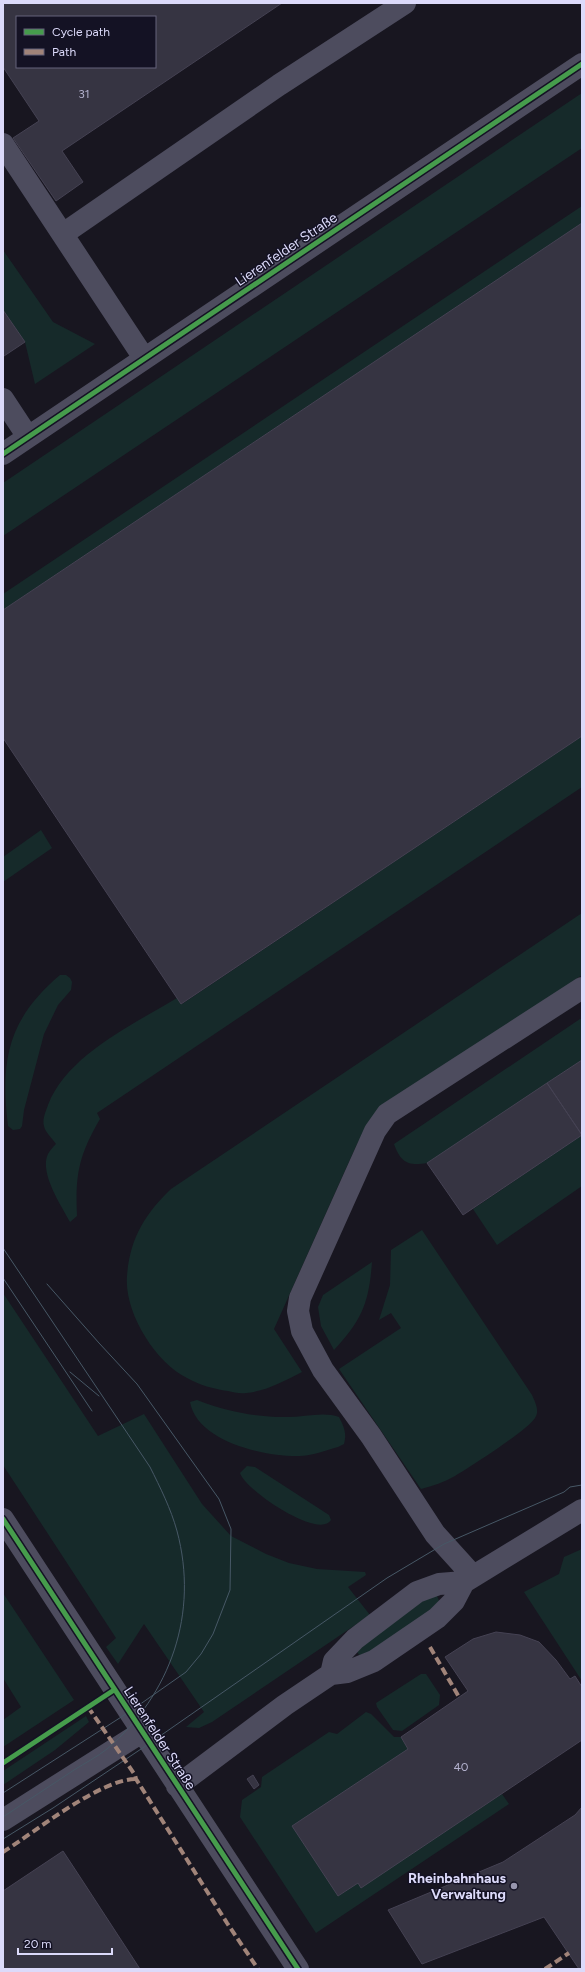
<svg xmlns="http://www.w3.org/2000/svg" width="585" height="1972" font-family="Figtree,sans-serif">
  <rect width="100%" height="100%" fill="#181620"/>
  <path fill="#162a2a" d="M582 93V148L3 536V483Z
    M582 206V223L3 610V594Z
    M3 250 53 322 95 344 35 384 25 342 3 310Z
    M582 736V787L97 1113 100 1119C79 1155 75 1174 77 1216L70 1222C61 1205 39 1173 48 1154 50 1150 53 1147 56 1144 52 1138 45 1132 44 1126 42 1119 46 1111 48 1105 67 1055 134 1024 177 998L182 1004Z
    M41 830 52 848 3 882V857Z
    M582 913V975L380 1113 358 1142 348 1164 274 1329 302 1372C284 1381 267 1391 246 1393 240 1394 233 1392 228 1391 213 1389 200 1385 187 1378 155 1362 124 1312 127 1276 130 1238 145 1214 171 1189Z
    M60 975H66L70 978 72 982 71 990 58 1005 44 1034 24 1110 22 1126 20 1129 13 1130 8 1126C0 1060 8 1019 60 975Z
    M580 1019 582 1020V1060L427 1163C408 1166 401 1163 394 1144Z
    M582 1135V1186L497 1245 473 1209Z
    M422 1230 532 1395C535 1402 540 1411 535 1418 529 1429 469 1468 455 1476 444 1482 433 1486 421 1489L339 1369 401 1328 391 1313 379 1320 390 1285 391 1250Z
    M372 1262C369 1303 362 1320 334 1350L321 1326 318 1307 323 1295Z
    M3 1293 98 1436 144 1414 202 1504 231 1536 266 1554 289 1563 317 1569 365 1572 366 1575 348 1587 370 1615 212 1722 199 1728 186 1727 204 1712 144 1624 118 1664 106 1647 116 1638 3 1465Z
    M197 1400C225 1411 254 1417 284 1417 302 1418 322 1411 339 1417 344 1427 347 1433 344 1444L338 1447C326 1450 312 1456 299 1456 266 1457 197 1442 190 1402Z
    M247 1466 255 1467 329 1515 331 1520C319 1540 245 1490 240 1473Z
    M582 1549V1681L524 1592 559 1574 564 1557Z
    M3 1593 74 1700 3 1747V1720L21 1707 3 1678Z
    M423 1594 437 1596 441 1605 374 1657 360 1656 357 1652 358 1643Z
    M421 1674H426L440 1695 439 1705 402 1731 393 1730 377 1707 376 1703Z
    M366 1712 371 1714 394 1737H401L408 1749 338 1896 358 1883 361 1887 502 1794 509 1804 316 1933 240 1817 242 1800 261 1787 262 1777 329 1732 337 1734Z
    M86 1716 89 1722 55 1750 3 1785V1771Z"/>
  <path fill="#363442" stroke="#454253" fill-rule="evenodd" d="M3 3 127 4 282 3 62 151 83 182 56 201 13 138 39 121 3 67ZM17 17H155V67H17Z
    M582 223V736L181 1004 3 738V610Z
    M3 310 25 342 4 356 3 355Z
    M582 1060V1135L547 1083Z
    M547 1083 582 1135 463 1215 427 1163Z
    M496 1632 520 1635 539 1642 556 1660 570 1679 575 1676 582 1687V1740L361 1888 358 1883 338 1896 292 1826 408 1749 401 1737 468 1691 445 1657 473 1639Z
    M253 1775 259 1785 254 1789 247 1779Z
    M582 1807V1969H579L544 1917 422 1964 388 1910 503 1862 575 1815Z
    M63 1851 84 1883 140 1969H3V1891Z"/>
  <g fill="none" stroke-linecap="round" stroke-linejoin="round">
    <path stroke="#4d4c5e" stroke-width="22" d="M3 144 144 358
      M63 234 279 85 405 3
      M3 399 28 437
      M3 454 582 64
      M3 1519 298 1969
      M473 1576 435 1534 371 1436 323 1370 302 1331 298 1311 300 1298 375 1131 387 1114 582 988
      M331 1674 334 1661 355 1639 417 1592 439 1584 464 1582 582 1510
      M177 1786 285 1705 331 1674 347 1672 374 1661 437 1618 454 1601 464 1582
      M3 1820 142 1732"/>
    <path stroke="#475866" stroke-width="1" d="M3 1248 150 1467C160 1487 171 1509 177 1531 199 1613 171 1694 107 1749 97 1757 85 1763 74 1770 50 1786 27 1801 3 1817
      M3 1278 92 1411
      M70 1372 99 1396
      M3 1793 129 1712 186 1672 201 1654 213 1634 230 1590 231 1529 219 1499 137 1384 99 1343 47 1284
      M3 1839 53 1808 150 1743 387 1578 444 1544 564 1492 570 1487 582 1485"/>
    <path stroke="#a18479" stroke-width="4" stroke-dasharray="8 4" stroke-linecap="butt" d="M430 1647 459 1697
      M88 1707 135 1775 136 1779 227 1923 258 1969
      M3 1852C35 1832 100 1779 136 1779
      M545 1969 569 1953"/>
    <defs>
      <path id="cycleway" d="M3 454 582 64
        M3 1519 298 1969
        M3 1763 114 1690"/>
    </defs>
    <use href="#cycleway" stroke="#141224" stroke-width="8"/>
    <use href="#cycleway" stroke="#469c4c" stroke-width="5"/>
  </g>
  <circle fill="#9795ae" stroke="#141224" stroke-width="1.5" cx="514" cy="1886" r="4"/>
  <g text-anchor="middle" stroke-width="3" stroke-linejoin="round" paint-order="stroke">
    <g font-size="12" fill="#b2b0cc">
      <text x="84" y="98">31</text>
      <text x="461" y="1771">40</text>
    </g>
    <g font-size="14" fill="#dcdafa" stroke="#141224">
      <text transform="translate(286 249) rotate(-34)" y="5">Lierenfelder Straße</text>
      <text transform="translate(160 1738) rotate(57)" y="5">Lierenfelder Straße</text>
    </g>
    <g font-size="14" font-weight="bold" fill="#dcdafa" stroke="#141224" text-anchor="end">
      <text x="506" y="1883">Rheinbahnhaus<tspan x="506" dy="16">Verwaltung</tspan></text>
    </g>
  </g>
  <rect width="585" height="1972" fill="none" stroke="#dcdafa" stroke-width="8"/>
  <rect x="16" y="16" width="140" height="52" fill="#141224" stroke="#64627a"/>
  <rect x="24" y="29" width="20" height="6" fill="#469c4c" stroke="#64627a"/>
  <text x="52" y="36" font-size="12" fill="#dcdafa">Cycle path</text>
  <rect x="24" y="49" width="20" height="6" fill="#a18479" stroke="#64627a"/>
  <text x="52" y="56" font-size="12" fill="#dcdafa">Path</text>
  <path d="M18 1948v6h94v-6" fill="none" stroke="#dcdafa" stroke-width="2"/>
  <text x="24" y="1948" font-size="12" fill="#dcdafa" stroke="#141224" stroke-width="3" paint-order="stroke">20 m</text>
</svg>
